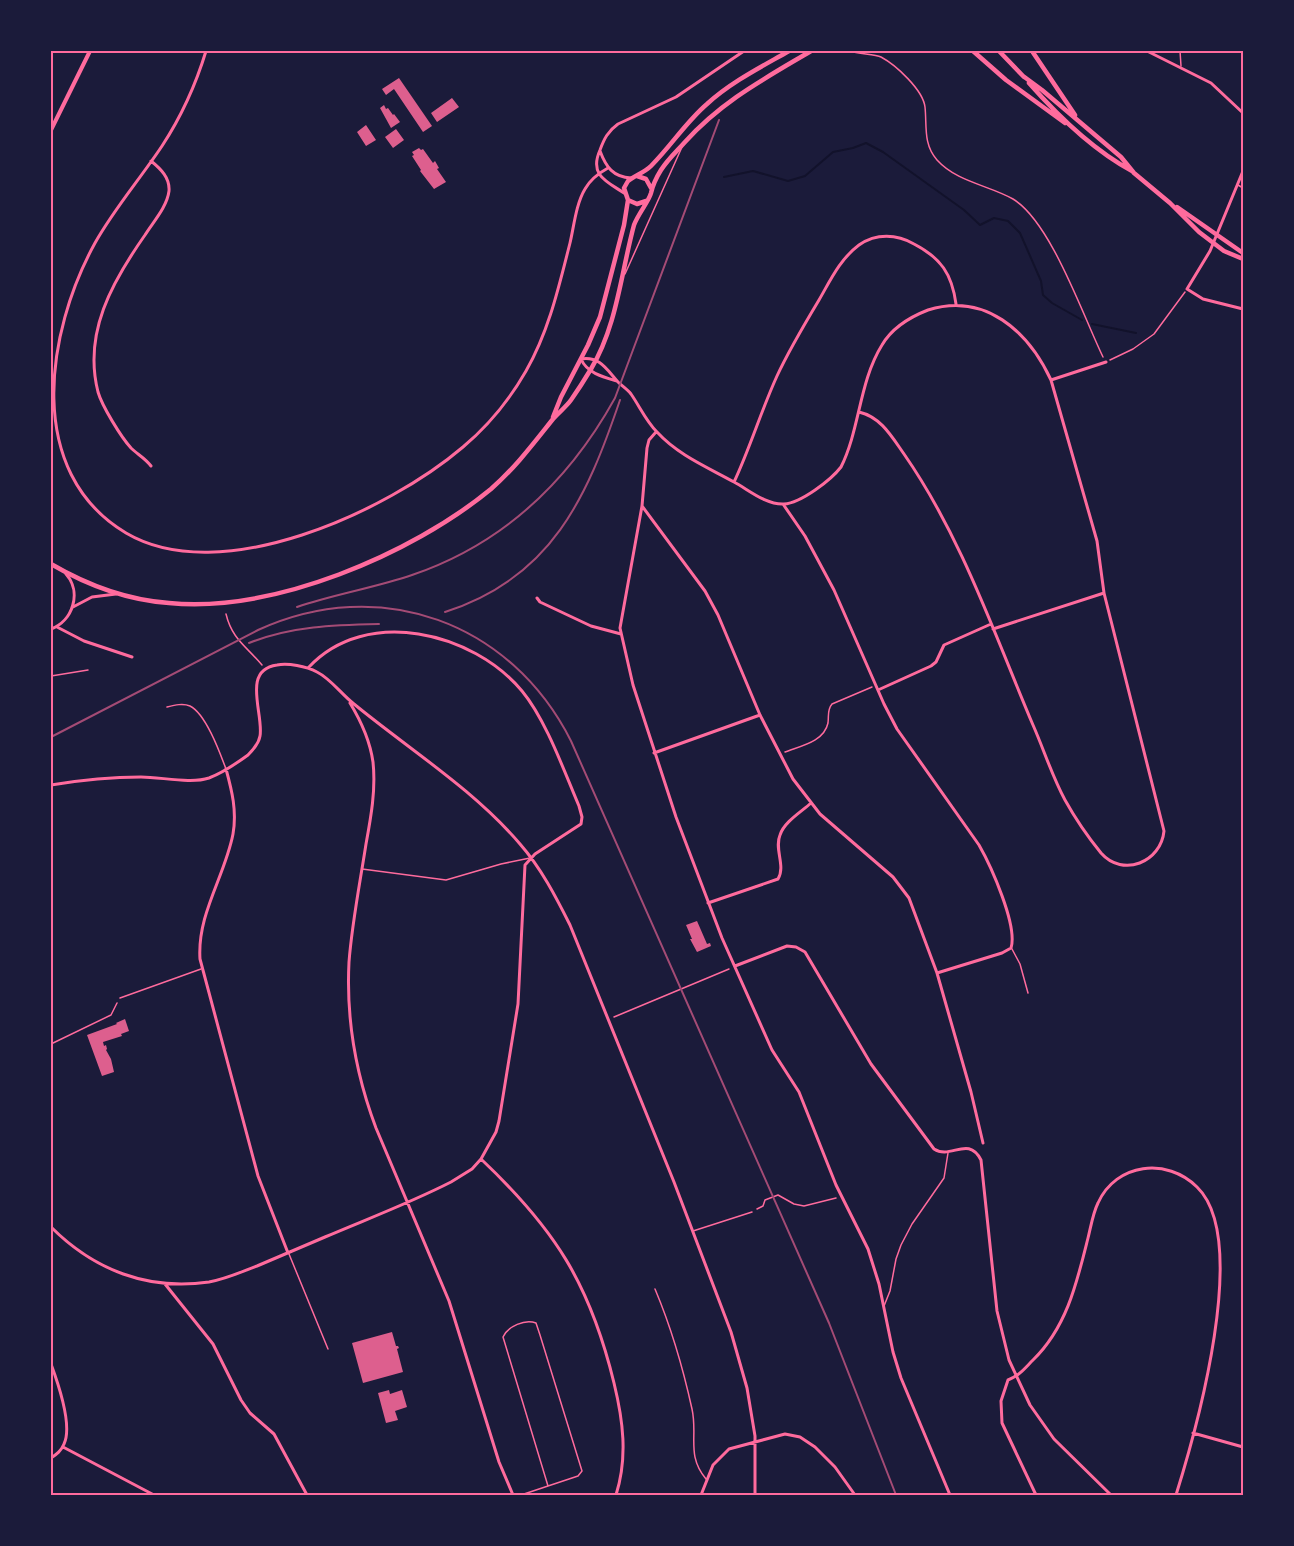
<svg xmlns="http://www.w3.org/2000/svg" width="1294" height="1546" font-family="'Sofia Sans Condensed',sans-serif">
  <rect width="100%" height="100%" fill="#1b1b3a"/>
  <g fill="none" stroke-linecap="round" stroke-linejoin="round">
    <path stroke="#12122b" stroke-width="2" d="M724 177 753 171 788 181 805 176 833 152 853 148 866 143 883 152 964 210 980 225 994 218 1008 221 1020 233 1041 281 1043 295 1052 303 1082 320
      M1092 324 1136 333"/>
  </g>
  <path fill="#dd5f8e" d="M399 78 432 126 423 132 394 89 386 95 382 89Z
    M452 98 459 107 437 122 431 113Z
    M384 105 386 109 388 108 393 115 394 114 400 122 391 128 380 108Z
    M366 125 376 140 366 146 357 132Z
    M396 129 404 140 393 148 385 137Z
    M419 148 421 150 423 149 433 163 435 161 439 168 437 169 446 182 434 189 420 171 421 170 412 156 414 155 412 152Z
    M697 921 707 944 710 943 711 946 697 952 690 939H692L686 925Z
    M125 1019 129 1031 121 1034 122 1036 103 1042 104 1046 106 1045 107 1049 106 1050 111 1059 114 1072 102 1076 87 1035 117 1024 116 1023Z
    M392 1332 396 1346H398L399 1348 397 1349 403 1372 363 1383 352 1343Z
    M389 1390 390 1394 402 1390 407 1407 395 1411 398 1420 386 1423 378 1393Z"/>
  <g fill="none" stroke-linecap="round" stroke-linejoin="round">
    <path stroke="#ff6b9d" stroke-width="1.5" d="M850 51C859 54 875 54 881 57 896 65 923 90 925 107 927 126 923 144 937 160 957 182 988 185 1013 199 1051 222 1083 316 1103 357
      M1110 360 1133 349 1154 334 1185 292
      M226 614C232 639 246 646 262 665
      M785 752C800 746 824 742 828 723 829 715 827 710 832 704L872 687
      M614 1017 729 969
      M51 1044 111 1015 117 1003
      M757 1209 763 1206 765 1200 778 1195 794 1204 804 1206 836 1198"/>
    <path stroke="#ff6b9d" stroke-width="1.5" d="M1180 51 1181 66
      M1238 185 1243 188
      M625 274 682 147
      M51 676 88 670
      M167 707C175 705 183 703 190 706 206 714 220 753 226 769
      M362 869 446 880 501 864 530 858
      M1012 949 1020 964 1028 993
      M120 998 201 969
      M693 1231 752 1212
      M289 1254 328 1349
      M655 1289C671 1327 683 1368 692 1409 698 1436 686 1455 706 1479
      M884 1306 890 1291 896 1259 901 1245 912 1224 944 1178 948 1153
      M521 1495 578 1476 582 1471 540 1335 536 1323C525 1319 508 1326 503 1337L548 1486"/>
    <path stroke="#ff6b9d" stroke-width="3" d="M206 51C196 84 181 117 162 146 140 179 114 209 95 243 46 332 24 472 126 533 221 589 388 511 463 447 488 426 510 399 526 371 549 331 559 286 570 243 574 226 576 204 585 189 590 180 599 173 608 168
      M1147 51 1211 83 1243 113
      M600 151C606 167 613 177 631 178
      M1243 171 1210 251 1187 289 1203 299 1243 309
      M624 193C606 181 589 175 600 150 604 139 608 131 618 124L676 97 744 51
      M1051 380 1106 362
      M617 381C603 377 587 373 581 359 600 356 607 370 618 382 622 386 627 389 631 394 640 407 646 421 657 432 678 455 707 467 734 482 749 490 766 505 784 504 801 503 831 480 841 467 860 429 859 382 882 345 892 328 910 317 928 310 985 292 1028 331 1051 380L1097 541 1104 593 1164 831C1161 862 1123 878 1101 853 1088 837 1075 818 1065 800 1052 776 1044 750 1033 725 994 633 961 536 904 454 892 437 881 417 859 412
      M656 432 649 440 647 448 642 506 620 628 633 685 676 817 722 938 772 1050 799 1092 836 1185 868 1249 879 1284 893 1352 901 1378 950 1495
      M151 466C145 458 137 454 131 448 121 437 102 406 98 392 83 333 112 282 145 235 153 222 167 207 169 191 170 178 161 169 151 161
      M734 482C750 448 761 411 777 376 789 350 804 325 819 300 830 281 840 259 859 245 876 233 897 234 914 244 941 258 952 274 956 304
      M783 504 805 536 834 590 884 704 897 729 979 845C991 866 1018 926 1011 948L1002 953 937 973
      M642 506 705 591 718 615 760 715 793 779 820 814 893 877 909 898 937 973 971 1092 983 1143
      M537 598 540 602 591 626 621 634
      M73 607 92 597 116 594
      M57 627 84 641 132 657
      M51 629C73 621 82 592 66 574
      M993 629 1104 593
      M878 690 931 666 936 662 944 645 991 624
      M350 703C361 721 370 741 373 762 376 789 371 817 366 844 360 883 352 923 349 962 346 1020 356 1075 376 1128L449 1301 499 1462 513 1495
      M654 753 760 715
      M226 769C232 791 237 811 233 834 225 876 197 914 200 959L258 1176 288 1253
      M51 785C81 780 111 777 141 777 161 777 191 784 209 778 222 773 237 763 248 755 253 750 259 742 260 736 264 714 241 670 277 665 288 663 306 666 317 672 331 679 341 694 354 704 410 750 473 789 520 844 541 868 556 897 570 925L674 1182 731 1332 747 1388 755 1436V1495
      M708 903 778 879C786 866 774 849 780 835 784 822 801 812 811 803
      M735 966 787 946 796 947 805 952 871 1064 934 1149C951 1160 968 1135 981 1160L997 1311 1009 1360 1030 1405 1054 1439 1111 1495
      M481 1159C555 1229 590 1284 614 1383 623 1420 628 1457 616 1495
      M51 1227C94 1270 148 1291 209 1282 226 1279 241 1272 257 1266 280 1256 302 1247 325 1237 367 1219 410 1203 451 1182L472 1169 481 1159 496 1132 499 1121 518 1004 525 865 535 854 581 824 582 817 579 806C564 771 546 720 522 691 473 632 366 606 309 667
      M165 1284 213 1344 241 1400 250 1413 274 1434 307 1495
      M51 1364C58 1383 73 1425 64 1444 61 1451 57 1454 51 1458
      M1193 1433 1243 1447
      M63 1447 154 1495
      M701 1495 713 1465 729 1449 785 1434 800 1437 815 1447 835 1467 855 1495
      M1036 1495 1002 1423 1001 1401 1008 1380C1019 1376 1025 1368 1033 1360 1067 1327 1077 1282 1088 1238 1091 1226 1093 1213 1098 1203 1116 1163 1167 1157 1197 1187 1251 1239 1196 1431 1176 1495"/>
    <path stroke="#ff6b9d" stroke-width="4" d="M51 130 90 51"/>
    <path stroke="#ff6b9d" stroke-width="4.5" d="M973 51 1006 80 1065 123
      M999 51 1024 77
      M1032 51 1075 115
      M1023 76 1042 90 1121 157 1134 173 1170 203 1199 232 1224 251 1243 259
      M1029 83C1058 116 1093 150 1132 171
      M637 176 646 179 651 188
      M646 201 637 204 628 200 624 188 628 181C635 175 644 173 651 166 671 146 686 122 707 104 731 82 761 67 789 51
      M1177 207 1243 253
      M553 417 561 397 588 345 600 317 624 225 628 200
      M51 564C87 585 126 600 169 603 273 613 411 555 491 489 515 468 533 444 553 419 559 412 566 407 571 400 578 390 585 379 591 369 617 326 621 273 634 225 638 214 649 201 651 193 653 184 656 178 661 170 668 159 677 151 685 142 722 101 764 79 811 51"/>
    <path stroke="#a44b75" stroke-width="2" d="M297 607C335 594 374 588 412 575 503 544 569 481 615 398L719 120
      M445 612C552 578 587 497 620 400
      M249 643C292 626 334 625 379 624
      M51 737 258 630C380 574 511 622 571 741L829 1323 896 1495"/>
  </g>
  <rect width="1294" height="1546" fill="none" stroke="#1b1b3a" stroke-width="105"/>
  <rect x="52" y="52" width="1190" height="1442" fill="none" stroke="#ff6b9d" stroke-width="2"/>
</svg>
